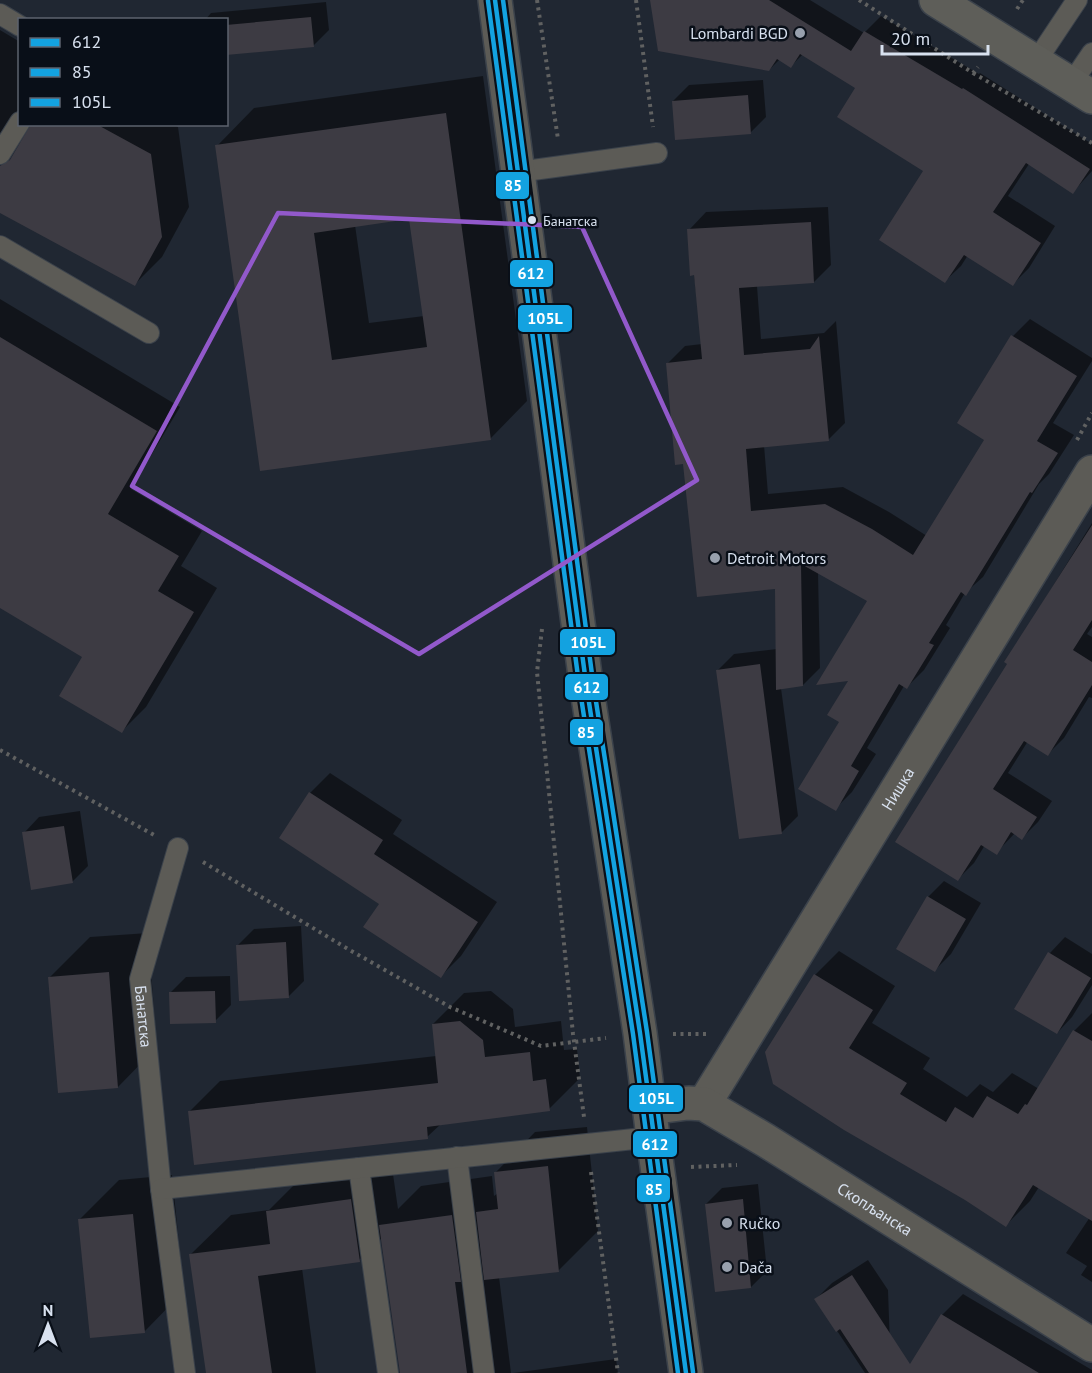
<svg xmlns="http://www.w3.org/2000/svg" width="1092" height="1373" font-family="'PT Sans',sans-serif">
  <rect width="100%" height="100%" fill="#202732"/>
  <path fill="#0007" fill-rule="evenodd" d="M653 0H810L864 33 881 16 979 74 980 73 1092 144V171L1073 192 1029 164 1008 196 1055 226 1029 268 1013 284 968 255 961 266 945 281 926 171 857 87 803 54 791 66 780 59 769 70Z
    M326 2 329 30 313 46 226 53V20H205L211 13Z
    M0 30 20 42V116L0 139Z
    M483 76 527 401 490 439 261 470 217 146 254 108ZM411 218 424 316 369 323 355 225Z
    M763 80 766 117 750 133 673 101 689 85Z
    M32 124H173L178 127 189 207 162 257 135 284Z
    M828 207 831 265 814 282 757 286 761 339 824 333 836 321 845 423 828 440 764 445 768 494 843 487 889 512 927 536 986 440 1013 336 1030 319 1092 358V361L1053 423 1074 435 1049 474 1039 484 983 577 965 593 946 625 950 628 924 670 907 687 904 686 867 748 876 754 852 792 835 809 841 722 869 601 818 572 820 668 803 685 781 688 798 816 782 832 740 837 718 670 734 654 777 649 776 587 684 463 668 363 685 346 702 344 689 230 706 212Z
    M0 299 180 407 131 489 202 531 181 566 217 588 146 707 122 731 84 657 0 606Z
    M1092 523V627L1087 634 1092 637V698L1089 697 1064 738 1048 754 1028 741 1008 773 1052 801 1038 822 1022 838 1015 833 996 853 985 845 974 863 958 879 1009 664 1006 662Z
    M330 773 402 820 393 834 497 902 461 956 441 976 381 903 310 793Z
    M80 811 88 866 72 882 24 833 39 817Z
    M944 881 981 903 951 954 935 970 928 897Z
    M301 926 304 981 288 997 238 945 254 929Z
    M148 933 157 1047 118 1087 50 977 90 937Z
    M1065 937 1092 954V985L1072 1017 1057 1033 1050 953Z
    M839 951 895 986 872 1023 930 1058 923 1069 967 1097 980 1084 993 1092 1012 1073 1039 1089 1074 1031 1092 1013V1282L1081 1275 1087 1266 1066 1253 1090 1217 1039 1187 1030 1201 1006 1225 965 1199 844 1128 815 975Z
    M230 976 231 1005 215 1021 170 993 186 977Z
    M491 991 513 1009 515 1027 561 1021 564 1050 577 1049 580 1078 549 1109 441 1124 427 1137 189 1112 220 1081 436 1056 433 1024 464 993Z
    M587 1127 598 1231 558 1271 499 1277 511 1373H401L382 1238 359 1260 302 1268 316 1373H207L191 1254 231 1215 269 1210 307 1172 391 1160 398 1209 421 1186 492 1176 494 1196 498 1193 496 1172 535 1132Z
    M172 1175 184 1291 145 1331 79 1220 119 1180Z
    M758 1184 767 1271 751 1287 706 1204 722 1188Z
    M868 1260 888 1290 891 1373H865L816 1299 832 1283Z
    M963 1294 1092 1370V1373H906L942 1315Z
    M616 1359 618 1373H513Z"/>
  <path fill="#3d3b43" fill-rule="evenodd" d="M650 0H769L851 51 864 31 962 89 963 88 1090 169 1073 194 1026 163 993 212 1041 243 1013 286 964 255 945 283 879 240 923 171 837 117 855 88 800 54 791 68 777 59 769 71 658 51Z
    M311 17 314 47 226 55V25Z
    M748 95 751 134 675 140 672 101Z
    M446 113 491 440 260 471 215 145ZM409 219 427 347 332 360 314 233Z
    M31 124H96L151 154 162 237 135 286 0 213V166L10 160Z
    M811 222 814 283 739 288 744 355 810 349 819 336 829 441 746 449 751 511 825 504 872 529 913 555 984 440 957 423 1011 335 1077 376 1037 441 1058 453 1032 493 1030 492 966 596 961 592 929 643 934 645 907 689 899 684 851 766 859 771 836 811 798 789 839 722 827 715 848 681 816 685 867 601 801 564 803 686 776 690 775 589 697 597 683 464 675 465 666 363 702 359 694 275 690 276 687 229Z
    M0 337 157 431 108 514 179 556 158 591 194 612 122 733 59 696 82 657 0 608Z
    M1092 525V620L1073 650 1092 662V685L1048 756 1024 741 993 789 1037 817 1022 840 1011 832 997 855 981 845 958 881 895 842 1007 664 1004 662Z
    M760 664 782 834 739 839 716 670Z
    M309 792 383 840 374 854 478 922 441 978 363 927 379 904 279 838Z
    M64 826 73 883 31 890 22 832Z
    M927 896 966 919 935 972 896 949Z
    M286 942 289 998 239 1001 236 945Z
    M1048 952 1091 978 1057 1034 1014 1009Z
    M109 972 118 1088 58 1093 48 977Z
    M814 974 873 1010 849 1048 907 1083 900 1094 946 1122 955 1107 973 1118 987 1096 1018 1114 1025 1104 1027 1105 1073 1030 1092 1041V1221L1033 1185 1006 1227 965 1200 844 1130 773 1084 765 1052Z
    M215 991 216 1023 170 1024 169 992Z
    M460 1021 483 1040 485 1057 530 1052 533 1081 546 1079 550 1111 427 1127 428 1139 194 1165 188 1111 438 1083 432 1024Z
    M548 1166 559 1272 484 1280 476 1212 498 1209 494 1172Z
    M351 1199 360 1262 258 1276 272 1373H206L189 1254 270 1244 266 1211Z
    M743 1199 751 1288 715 1292 705 1204Z
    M133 1214 145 1333 90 1338 78 1219Z
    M452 1215 461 1282H455L467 1373H400L379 1225Z
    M852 1275 910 1364 941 1314 1039 1373H869L840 1329 836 1332 814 1299Z"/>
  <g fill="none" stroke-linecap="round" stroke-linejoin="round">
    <defs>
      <g id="lane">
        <path d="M0 14 20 26"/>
        <path d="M1035 63 1077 0"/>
        <path d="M1071 84 1092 53"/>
        <path d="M0 154 20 122"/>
        <path d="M518 172 657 153"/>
        <path d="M0 246 149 333"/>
        <path id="s1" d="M178 848 140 979 161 1189 185 1373"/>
        <path d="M457 1157 484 1373"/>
        <path d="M359 1168 388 1373"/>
        <path d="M161 1189 653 1137"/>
      </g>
      <g id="street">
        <path d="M495 0 586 683 640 1033 653 1137 686 1373"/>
        <path id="s2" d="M704 1104 1092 472"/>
        <path id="s3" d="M649 1108 688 1103 704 1104 765 1140 1092 1345"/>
      </g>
      <path id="secondary" d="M936 0 1092 97"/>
    </defs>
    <use href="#lane" stroke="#3b424b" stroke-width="22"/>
    <use href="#street" stroke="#3b424b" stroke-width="36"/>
    <use href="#secondary" stroke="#3b424b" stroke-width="36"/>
    <path stroke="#606161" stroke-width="4" stroke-dasharray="3 4.5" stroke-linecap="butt" d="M537 0 558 139
      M636 0 653 127
      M859 0 973 73 978 67
      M1017 9 1023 0
      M973 73 1092 143
      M1077 440 1092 413
      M542 629 537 672 573 1034 584 1117
      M0 750 154 835
      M203 862 348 949 450 1007 541 1046 606 1038
      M673 1034H708
      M691 1167 737 1165
      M591 1172 618 1373"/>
    <use href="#lane" stroke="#5c5b56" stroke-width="20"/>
    <use href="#street" stroke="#5c5b56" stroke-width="33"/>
    <use href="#secondary" stroke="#5e5e59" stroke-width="33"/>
    <defs>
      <path id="bus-1" d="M495 0 586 683 640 1033 686 1373"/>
      <path id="bus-2" d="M488 1 579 684 633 1034 678 1373"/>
      <path id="bus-3" d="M503 0 593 682 647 1032 693 1372"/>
    </defs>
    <use href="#bus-1" stroke="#090f18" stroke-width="9"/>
    <use href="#bus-2" stroke="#090f18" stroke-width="9"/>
    <use href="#bus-3" stroke="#090f18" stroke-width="9"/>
    <use href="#bus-1" stroke="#13a2e0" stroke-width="4.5"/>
    <use href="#bus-2" stroke="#13a2e0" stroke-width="4.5"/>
    <use href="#bus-3" stroke="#13a2e0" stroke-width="4.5"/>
  </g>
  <path fill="none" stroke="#9259cb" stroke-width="4.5" stroke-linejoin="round" d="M278 213 582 227 697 480 419 654 132 486Z"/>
  <g fill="#98a0ad" stroke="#090f18" stroke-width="2">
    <circle cx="800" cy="33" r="6"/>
    <circle cx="715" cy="558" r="6"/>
    <circle cx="727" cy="1223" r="6"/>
    <circle cx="727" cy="1267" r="6"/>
  </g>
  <circle fill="#d8e1ef" stroke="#090f18" stroke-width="2" cx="532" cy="220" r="5"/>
  <g text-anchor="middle" stroke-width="5" stroke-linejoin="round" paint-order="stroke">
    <g font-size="14" fill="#d8e1ef" stroke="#090f18" text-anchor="start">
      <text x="543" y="226">Банатска</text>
    </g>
    <g font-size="16" fill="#d8e1ef" stroke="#090f18" text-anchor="start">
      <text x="788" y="39" text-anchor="end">Lombardi BGD</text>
      <text x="727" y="564">Detroit Motors</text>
      <text x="739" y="1229">Ručko</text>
      <text x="739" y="1273">Dača</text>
    </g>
    <g font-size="16" fill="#d8e1ef" stroke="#090f18">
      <text dy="6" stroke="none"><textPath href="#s2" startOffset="370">Нишка</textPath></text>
      <text dy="6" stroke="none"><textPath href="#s1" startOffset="174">Банатска</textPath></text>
      <text dy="6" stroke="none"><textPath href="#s3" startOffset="256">Скопљанска</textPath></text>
    </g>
  </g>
  <g stroke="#090f18" stroke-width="2">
    <rect x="495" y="171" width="35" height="29" rx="6" fill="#13a2e0"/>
    <rect x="509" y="259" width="45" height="29" rx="6" fill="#13a2e0"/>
    <rect x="517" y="304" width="56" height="29" rx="6" fill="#13a2e0"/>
    <rect x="559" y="628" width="57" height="28" rx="6" fill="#13a2e0"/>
    <rect x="564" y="673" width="45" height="28" rx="6" fill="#13a2e0"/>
    <rect x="569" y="718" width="35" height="28" rx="6" fill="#13a2e0"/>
    <rect x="628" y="1084" width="56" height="29" rx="6" fill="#13a2e0"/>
    <rect x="632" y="1130" width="46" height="28" rx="6" fill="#13a2e0"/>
    <rect x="636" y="1174" width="35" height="29" rx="6" fill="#13a2e0"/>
  </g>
  <g font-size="16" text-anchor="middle" font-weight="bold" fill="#fff">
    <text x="513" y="191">85</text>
    <text x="531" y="279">612</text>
    <text x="545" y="324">105L</text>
    <text x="588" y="648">105L</text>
    <text x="587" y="693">612</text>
    <text x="586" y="738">85</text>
    <text x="656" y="1104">105L</text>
    <text x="655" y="1150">612</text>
    <text x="654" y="1195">85</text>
  </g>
  <rect x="18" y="18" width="210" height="108" fill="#090f18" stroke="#5c636e" stroke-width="1.5"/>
  <rect x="30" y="38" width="30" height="9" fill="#13a2e0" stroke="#5c636e" stroke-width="1.5"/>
  <text x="72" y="48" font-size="18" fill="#d8e1ef">612</text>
  <rect x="30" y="68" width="30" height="9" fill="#13a2e0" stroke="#5c636e" stroke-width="1.5"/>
  <text x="72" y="78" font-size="18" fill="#d8e1ef">85</text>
  <rect x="30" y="98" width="30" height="9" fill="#13a2e0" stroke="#5c636e" stroke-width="1.5"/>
  <text x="72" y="108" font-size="18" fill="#d8e1ef">105L</text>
  <g transform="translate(48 1325)" stroke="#090f18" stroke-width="4.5" paint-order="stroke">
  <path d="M0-4.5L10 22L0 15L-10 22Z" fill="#d8e1ef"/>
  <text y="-9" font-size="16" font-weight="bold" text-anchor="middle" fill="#d8e1ef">N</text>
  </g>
  <path d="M882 45v9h106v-9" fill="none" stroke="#d8e1ef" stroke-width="3"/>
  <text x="891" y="45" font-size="18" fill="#d8e1ef" stroke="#090f18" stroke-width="4.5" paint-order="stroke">20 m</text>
</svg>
